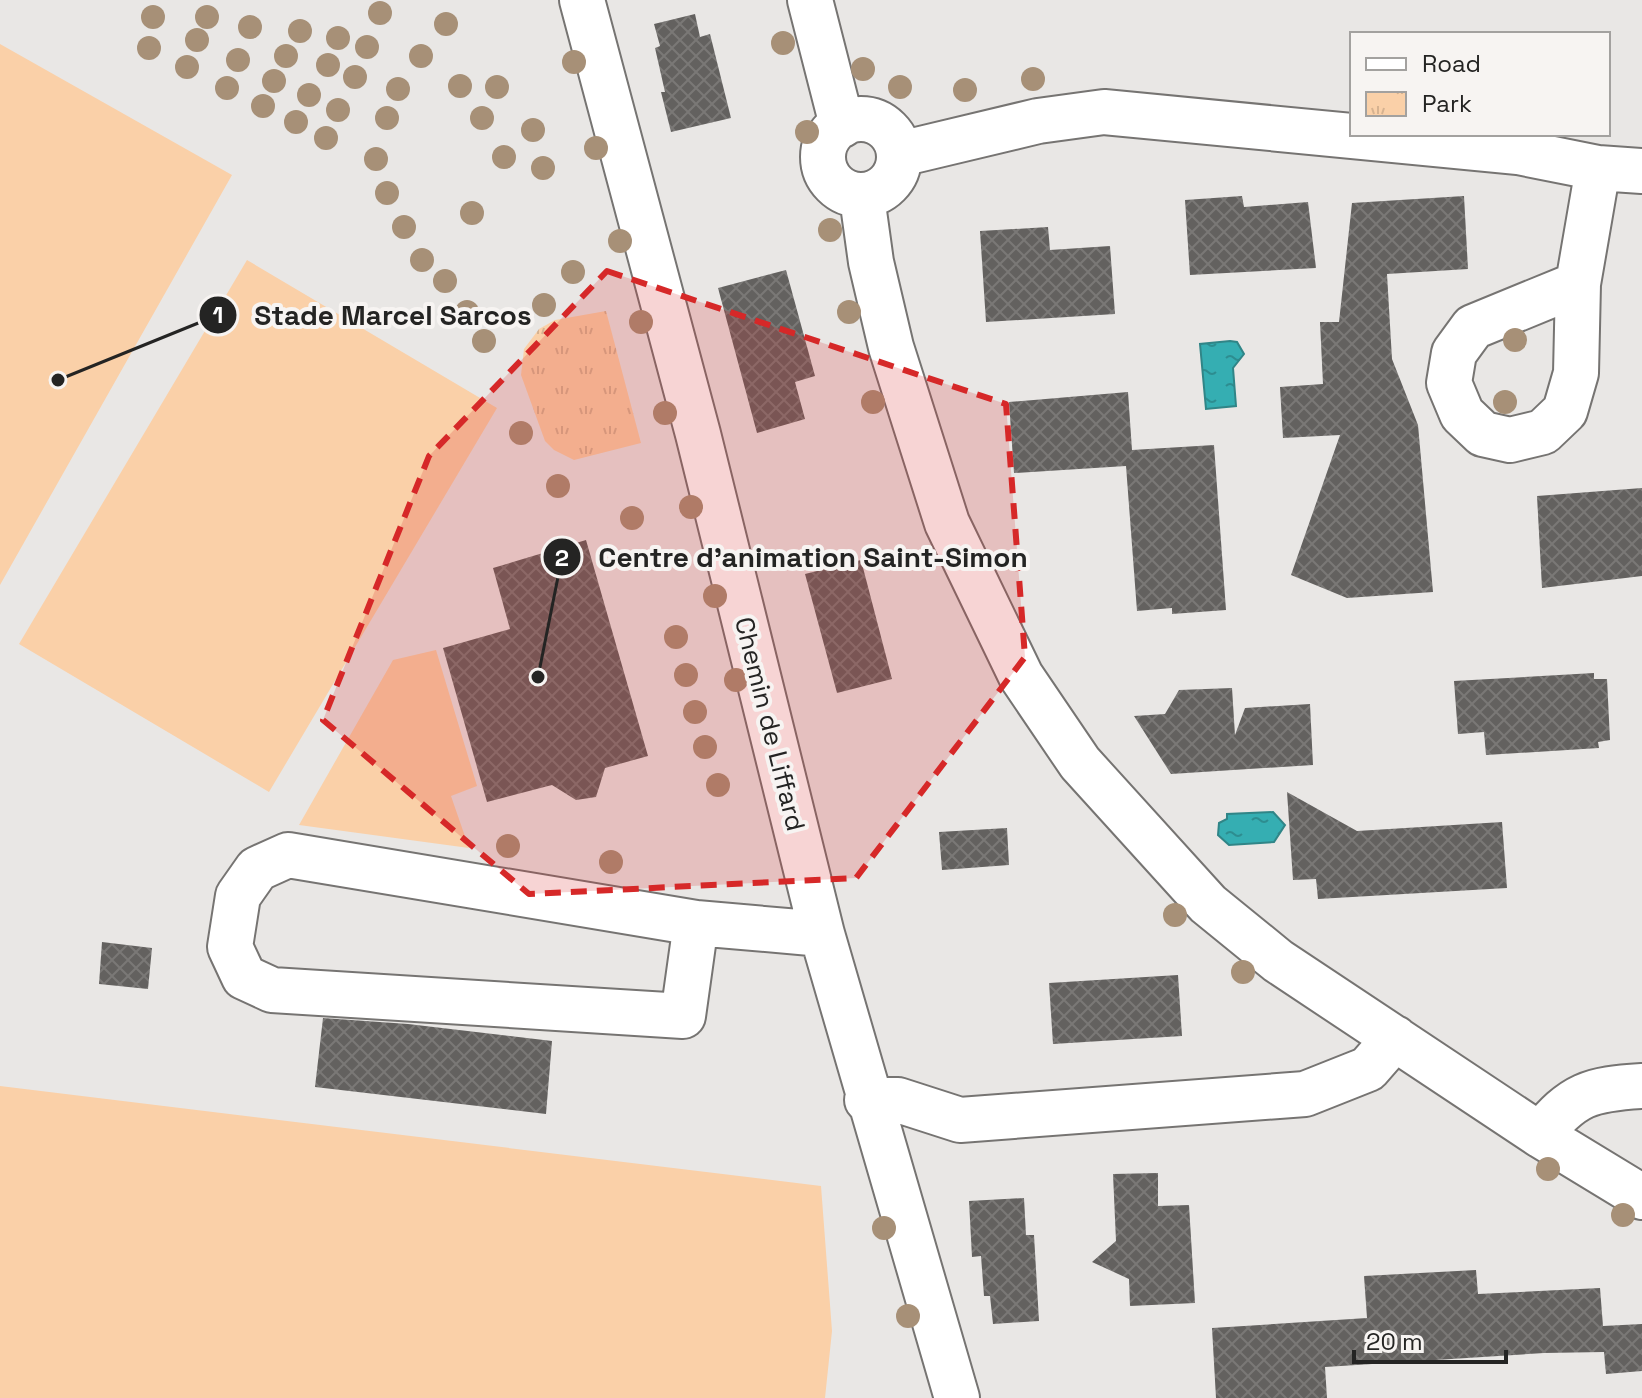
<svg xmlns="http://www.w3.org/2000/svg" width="1642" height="1398" font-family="'Space Grotesk',sans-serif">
  <defs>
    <pattern id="park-tufts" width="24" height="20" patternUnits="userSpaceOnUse" patternTransform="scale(2)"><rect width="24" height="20" fill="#fad0a8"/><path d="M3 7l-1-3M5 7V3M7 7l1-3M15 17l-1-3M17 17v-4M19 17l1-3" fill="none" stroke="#d6b290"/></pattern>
    <pattern id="water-ripples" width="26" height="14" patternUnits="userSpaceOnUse" patternTransform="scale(2)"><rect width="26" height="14" fill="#35aeb2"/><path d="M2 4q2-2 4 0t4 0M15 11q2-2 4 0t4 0" fill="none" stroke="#2d8d90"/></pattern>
    <pattern id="building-cross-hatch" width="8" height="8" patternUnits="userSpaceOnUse" patternTransform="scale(2)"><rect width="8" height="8" fill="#63615f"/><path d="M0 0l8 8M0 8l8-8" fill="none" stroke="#7a7876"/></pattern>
  </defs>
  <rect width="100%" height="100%" fill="#e9e7e5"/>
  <path fill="url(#park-tufts)" d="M606 311 641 443 574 460 554 450 545 441 521 375 524 349 539 329 555 320Z"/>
  <path fill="#fad0a8" d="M0 44 232 175 0 585Z
    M247 260 497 408 269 792 19 644Z
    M436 650 477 786 451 796 469 848 299 825 393 660Z
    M0 1086 821 1186 832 1331 825 1398H0Z"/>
  <path fill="url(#water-ripples)" stroke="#308587" stroke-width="2" d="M1230 341 1237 342 1244 354 1233 368 1236 406 1206 409 1200 344Z
    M1273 812 1285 825 1274 842 1229 845 1218 835 1219 823 1227 819V814Z"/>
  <path fill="url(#building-cross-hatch)" d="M695 14 700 37 710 34 731 118 671 132 661 92H665L655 48 660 46 654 24Z
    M1242 196 1244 207 1308 202 1316 268 1190 275 1185 200Z
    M1464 196 1468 269 1387 274 1392 359 1418 425 1433 592 1347 598 1291 575 1340 435 1283 438 1280 387 1323 384 1320 322H1339L1352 203Z
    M1048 227 1050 250 1110 246 1115 314 986 322 980 231Z
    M786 270 815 376 795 382 805 419 757 433 718 288Z
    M1128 392 1132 450 1214 445 1226 610 1172 614V608L1137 611 1126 466 1014 473 1009 402Z
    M1642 488V576L1542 588 1537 496Z
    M586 540 648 756 605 768 596 797 576 800 552 785 487 802 443 648 510 629 493 568Z
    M861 560 892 679 837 693 805 574Z
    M1594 673V679H1607L1610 740 1598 742 1599 748 1486 755 1484 732 1458 734 1454 681Z
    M1232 688 1235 735 1245 708 1310 704 1313 765 1171 774 1134 716 1165 714 1179 690Z
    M1287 792 1357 831 1502 822 1507 888 1318 899 1316 879 1293 880Z
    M1007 828 1009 865 942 870 939 832Z
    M102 942 152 948 148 989 99 984Z
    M1178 975 1182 1036 1053 1044 1049 983Z
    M323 1018 408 1024 552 1041 546 1114 315 1087Z
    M1158 1173V1206L1189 1205 1195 1303 1130 1306 1129 1279 1092 1262 1116 1241 1113 1174Z
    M1024 1198 1026 1235H1034L1039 1321 993 1324 990 1296H984L981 1256 972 1257 969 1201Z
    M1476 1270 1478 1294 1600 1288 1603 1326 1642 1324V1371L1606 1374 1604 1352 1544 1353 1325 1367 1327 1398H1216L1212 1328 1367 1318 1364 1276Z"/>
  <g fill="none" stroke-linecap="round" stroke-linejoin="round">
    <defs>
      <path id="minor" d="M582 0 698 434 822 934 957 1398
        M810 0 842 125
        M823 157a38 38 0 1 1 76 0a38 38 0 1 1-76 0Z
        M900 154 1038 121 1104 112 1518 152 1598 168 1642 171
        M862 197 871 262 891 347 947 523 1021 676 1080 763 1208 904 1278 961 1540 1135 1642 1197
        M1578 284 1473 327 1454 353 1449 383 1462 414 1483 434 1510 440 1543 432 1565 411 1576 373 1578 284 1598 168
        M696 923 683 1016 272 990 244 977 230 947 238 896 257 869 288 855 696 923 822 934
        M867 1100H898L960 1120 1305 1094 1368 1069 1395 1038
        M1540 1135C1573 1094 1590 1089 1642 1086"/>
    </defs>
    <use href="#minor" stroke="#767472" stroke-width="48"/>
    <use href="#minor" stroke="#fff" stroke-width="44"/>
  </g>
  <g fill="#a79077">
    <circle cx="380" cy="13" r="12"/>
    <circle cx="153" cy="17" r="12"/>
    <circle cx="207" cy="17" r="12"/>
    <circle cx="446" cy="24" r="12"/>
    <circle cx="250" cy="27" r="12"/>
    <circle cx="300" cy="31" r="12"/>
    <circle cx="338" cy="38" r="12"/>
    <circle cx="197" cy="40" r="12"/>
    <circle cx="783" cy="43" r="12"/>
    <circle cx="367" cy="47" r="12"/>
    <circle cx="149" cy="48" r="12"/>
    <circle cx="286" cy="56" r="12"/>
    <circle cx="421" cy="56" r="12"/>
    <circle cx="238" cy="60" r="12"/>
    <circle cx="574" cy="62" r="12"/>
    <circle cx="328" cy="65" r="12"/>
    <circle cx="187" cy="67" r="12"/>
    <circle cx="863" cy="69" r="12"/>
    <circle cx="355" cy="77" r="12"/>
    <circle cx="1033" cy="79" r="12"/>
    <circle cx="274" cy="81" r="12"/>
    <circle cx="460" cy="86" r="12"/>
    <circle cx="497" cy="87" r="12"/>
    <circle cx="900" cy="87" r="12"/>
    <circle cx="227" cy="88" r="12"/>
    <circle cx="398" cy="89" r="12"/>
    <circle cx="965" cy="90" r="12"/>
    <circle cx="309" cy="95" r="12"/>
    <circle cx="263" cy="106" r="12"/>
    <circle cx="338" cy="110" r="12"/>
    <circle cx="387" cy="118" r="12"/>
    <circle cx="482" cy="118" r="12"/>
    <circle cx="296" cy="122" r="12"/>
    <circle cx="533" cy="130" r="12"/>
    <circle cx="807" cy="132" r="12"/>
    <circle cx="326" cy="138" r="12"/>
    <circle cx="596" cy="148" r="12"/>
    <circle cx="504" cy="157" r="12"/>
    <circle cx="376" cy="159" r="12"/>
    <circle cx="543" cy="168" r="12"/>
    <circle cx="387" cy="193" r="12"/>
    <circle cx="472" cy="213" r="12"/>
    <circle cx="404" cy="227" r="12"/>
    <circle cx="830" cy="230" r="12"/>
    <circle cx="620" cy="241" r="12"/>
    <circle cx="422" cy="260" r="12"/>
    <circle cx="573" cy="272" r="12"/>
    <circle cx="445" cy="281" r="12"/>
    <circle cx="544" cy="305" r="12"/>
    <circle cx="467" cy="312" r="12"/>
    <circle cx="849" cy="312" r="12"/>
    <circle cx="641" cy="322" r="12"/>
    <circle cx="1515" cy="340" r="12"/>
    <circle cx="484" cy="341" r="12"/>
    <circle cx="873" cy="402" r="12"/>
    <circle cx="1505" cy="402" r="12"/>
    <circle cx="665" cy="413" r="12"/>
    <circle cx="521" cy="433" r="12"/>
    <circle cx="558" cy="486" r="12"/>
    <circle cx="691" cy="507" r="12"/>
    <circle cx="632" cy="518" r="12"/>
    <circle cx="715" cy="596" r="12"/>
    <circle cx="676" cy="637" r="12"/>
    <circle cx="686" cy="675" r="12"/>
    <circle cx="736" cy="680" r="12"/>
    <circle cx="695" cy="712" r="12"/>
    <circle cx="705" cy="747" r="12"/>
    <circle cx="718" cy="785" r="12"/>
    <circle cx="508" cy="846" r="12"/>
    <circle cx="611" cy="862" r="12"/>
    <circle cx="1175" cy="915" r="12"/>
    <circle cx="1243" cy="972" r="12"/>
    <circle cx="1548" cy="1169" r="12"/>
    <circle cx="1623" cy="1215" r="12"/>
    <circle cx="884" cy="1228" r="12"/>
    <circle cx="908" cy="1316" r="12"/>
  </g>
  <path fill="#d62828" fill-opacity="0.2" stroke="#d62828" stroke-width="6" stroke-dasharray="16 10" stroke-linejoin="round" d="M607 271 1006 404 1025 657 856 878 529 894 323 720 429 456Z"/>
  <g text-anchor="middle" stroke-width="8" stroke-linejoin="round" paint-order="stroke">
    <g font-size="26" fill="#242423" stroke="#f7f4f2">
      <text transform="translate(770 724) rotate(76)" y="9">Chemin de Liffard</text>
    </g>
  </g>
  <path fill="none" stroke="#242423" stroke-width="3" d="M58 380L218 315M538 677L562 557"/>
  <g fill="#242423" stroke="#f7f4f2" stroke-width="3">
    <circle cx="58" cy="380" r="8"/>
    <circle cx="538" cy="677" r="8"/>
    <circle cx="218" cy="315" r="20"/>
    <circle cx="562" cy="557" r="20"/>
  </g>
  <g font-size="24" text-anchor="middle" font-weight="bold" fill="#fff">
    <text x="218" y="323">1</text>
    <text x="562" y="566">2</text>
  </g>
  <g font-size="28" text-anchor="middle" font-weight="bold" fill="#242423" stroke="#f7f4f2" stroke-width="8" stroke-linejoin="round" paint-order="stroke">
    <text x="393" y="325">Stade Marcel Sarcos</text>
    <text x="813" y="567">Centre d'animation Saint-Simon</text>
  </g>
  <rect x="1350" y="32" width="260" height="104" fill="#f7f4f2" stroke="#a3a19f" stroke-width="2"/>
  <rect x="1366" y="58" width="40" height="12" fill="#ffffff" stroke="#a3a19f" stroke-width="2"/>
  <text x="1422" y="72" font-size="24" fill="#242423">Road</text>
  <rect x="1366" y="92" width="40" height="24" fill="url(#park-tufts)" stroke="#a3a19f" stroke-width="2"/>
  <text x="1422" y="112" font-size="24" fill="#242423">Park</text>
  <path d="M1354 1350v12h152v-12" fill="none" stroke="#242423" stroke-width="4"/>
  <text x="1366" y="1350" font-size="24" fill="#242423" stroke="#f7f4f2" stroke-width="6" paint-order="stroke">20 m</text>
</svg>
